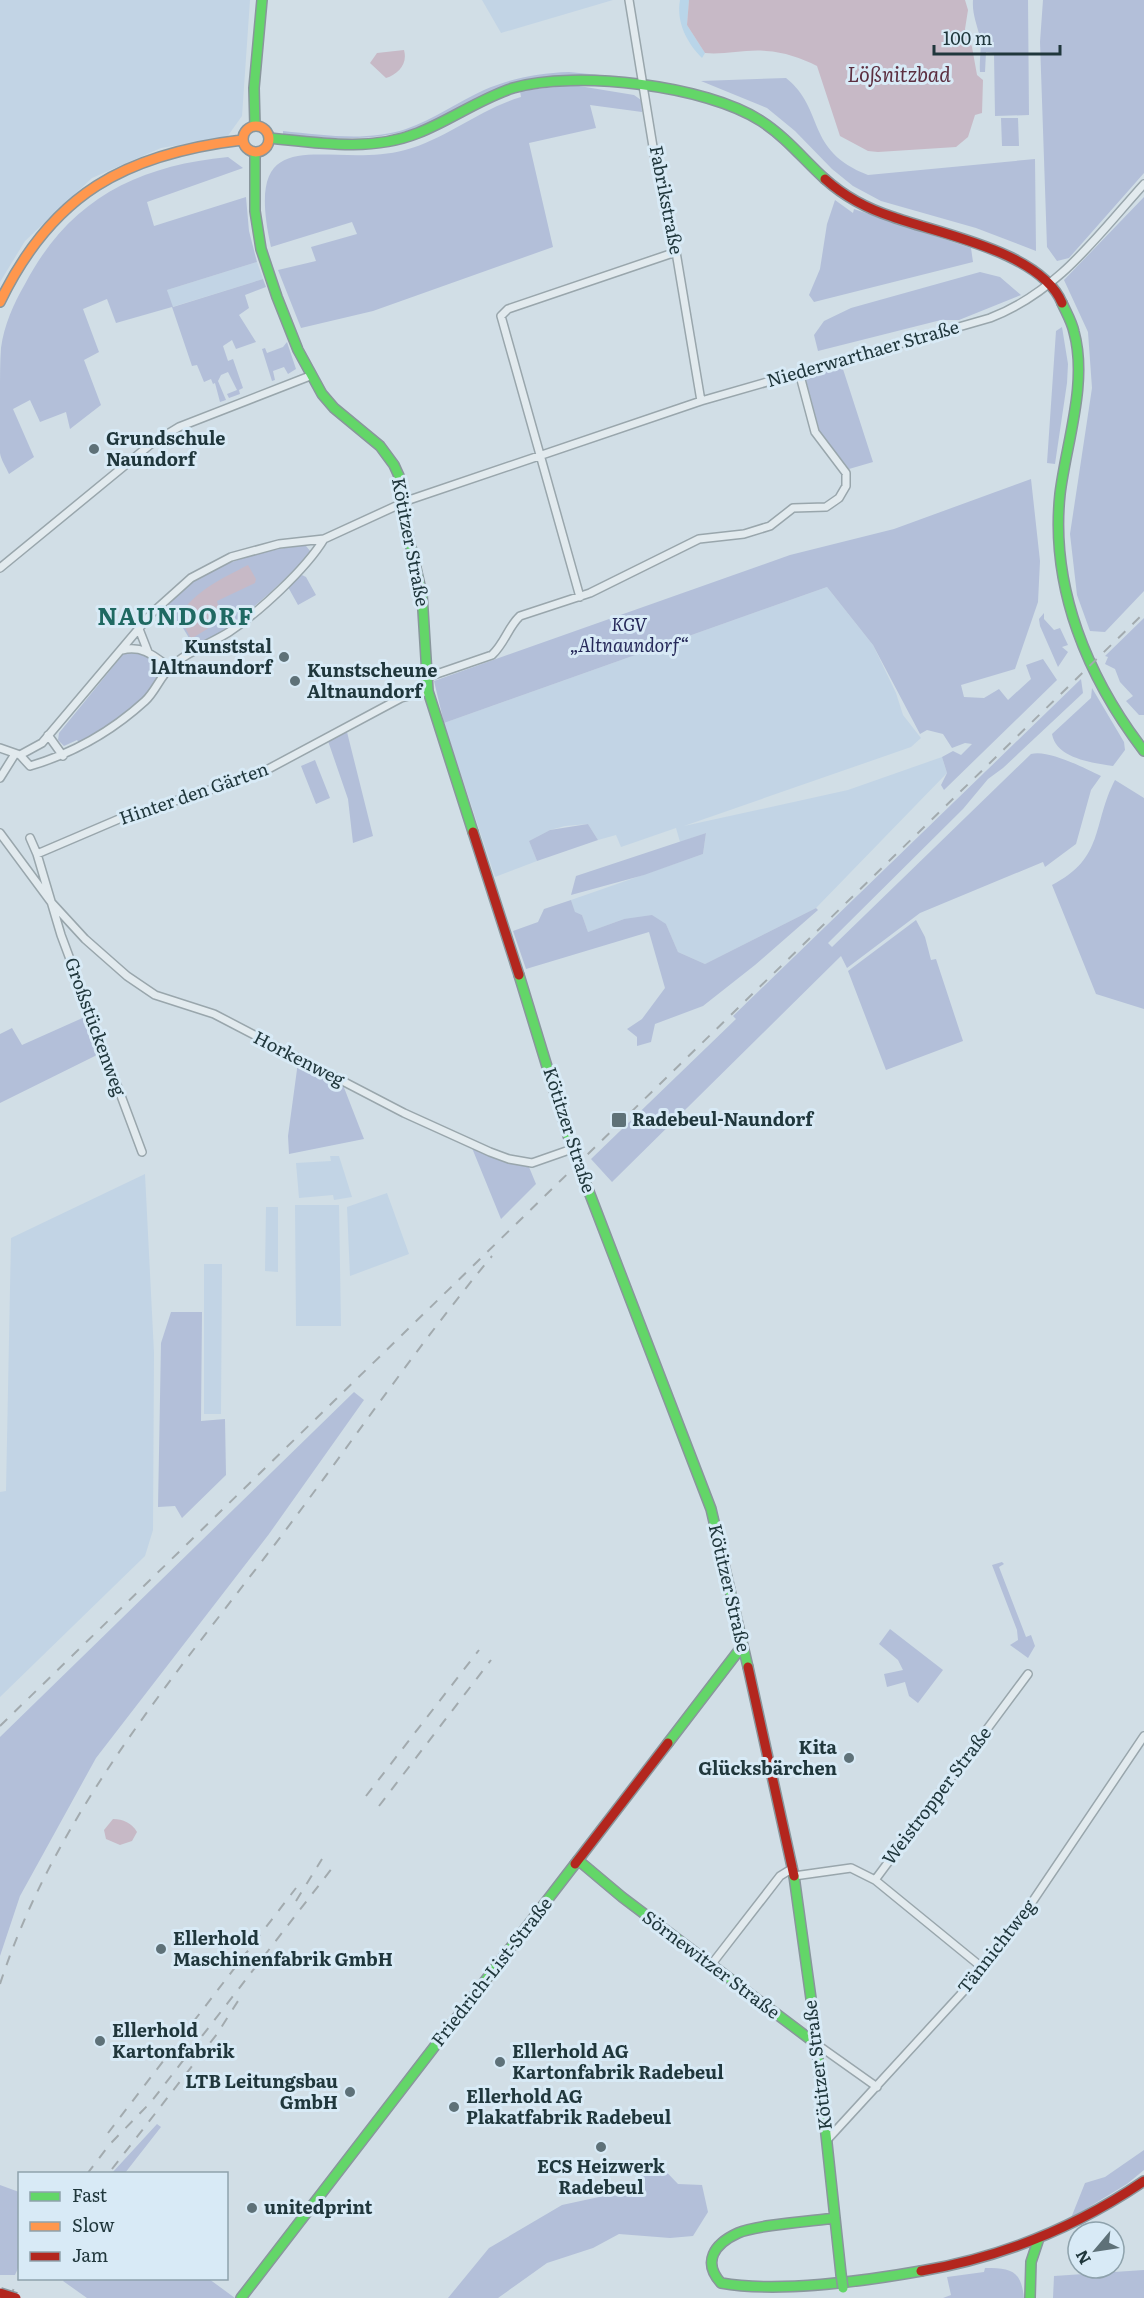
<svg xmlns="http://www.w3.org/2000/svg" width="1144" height="2298" font-family="Literata,serif">
  <rect width="100%" height="100%" fill="#d1dee6"/>
  <path fill="#c2d4e5" d="M0 0H250L242 116 227 137 161 148 92 178 25 241 0 282Z
    M482 0H613L501 33Z
    M257 262 263 279 172 307 167 290Z
    M827 587 873 645 896 693 903 715 921 738 911 747 684 826 848 790 942 757 947 773 816 908 705 964 678 952 666 924 624 919 588 932 582 915 575 913 571 900 703 854 706 833 680 842 676 828 621 847 616 835 598 840 588 824 565 826 550 830 529 841 537 861 495 877 444 723Z
    M330 1156H339L352 1197 334 1200 333 1195 299 1198 296 1163 331 1161Z
    M145 1174 154 1353 153 1530 145 1556 0 1697V1492L6 1491 11 1238Z
    M387 1193 409 1254 350 1276 347 1207Z
    M295 1205H339L341 1326H296Z
    M266 1207H278V1272L265 1271Z
    M204 1264H222L221 1414H204Z"/>
  <path fill="#b3bfd9" d="M973 0H1028L1029 115 995 116 994 53 986 52 985 72H980C979 61 982 48 980 38 977 24 972 14 973 0Z
    M1043 0H1144V173L1069 258 1057 261 1047 247 1040 42Z
    M569 72 630 78C602 84 563 72 529 79 495 86 468 106 437 120 386 143 337 140 283 134V131C323 135 367 142 406 129 434 119 458 102 484 90 512 78 539 73 569 72Z
    M786 78C826 110 804 150 868 175L1035 159 1036 251 976 228 881 201 853 186 832 169 795 131 767 108 701 81Z
    M573 85 634 95 641 100 642 112 590 105 596 128 529 143 553 247 373 311 301 328 278 270 316 261 311 247 357 234 352 222 271 247C241 113 327 171 405 150 446 139 480 109 521 97L520 91Z
    M1001 118H1018L1019 146H1002Z
    M228 157 243 168 147 202 154 226 246 197 249 231 257 262 167 290 173 307 263 279 266 287 245 295 249 308 239 315 256 342 236 349 232 340 223 346 228 361 233 359 243 388 239 390 240 394 229 398 227 394 237 390 228 372 221 375 218 381 226 400 220 402 215 383 213 384 211 379 204 382 197 365 192 366 172 307 116 323 107 299 83 309 99 352 84 360 101 405 70 429 66 412 40 422 30 400 13 409 34 457 9 474C6 467 1 460 0 453 0 435 0 412 0 393 0 378 0 362 1 348 4 325 14 303 25 284 69 200 136 166 228 157Z
    M1144 197V591L1105 632 1090 631 1077 595 1070 534 1092 388 1088 332 1064 280Z
    M835 200 853 213 854 209 971 248 973 262 814 302 809 295 820 269 827 224Z
    M980 272 1000 277 1021 295 959 320H941L818 351 814 335 824 321 851 308Z
    M1062 327 1068 364 1067 383 1055 464 1047 463 1056 331Z
    M287 342 296 369 288 374 284 367 273 371 275 380 272 381 262 349 265 348 267 353 283 347Z
    M842 366 873 462 849 469 820 433 805 377Z
    M1031 479 1040 561 1038 602 1015 669 961 685 964 697 984 698 999 689 1008 700 1031 679 1026 665 1043 659 1057 680 944 790 941 785 947 773 942 757 953 751 961 755 972 744 965 743 952 748 943 734 927 730 920 734 873 645 827 587 444 723 434 681 790 555 894 529Z
    M294 546H306L311 552C276 590 239 622 195 648L180 623 173 626 159 615C167 607 174 598 182 591 210 564 257 553 294 546Z
    M302 575 306 577 316 595 298 605 288 587Z
    M1044 613V619L1054 630 1060 628 1068 645 1062 647 1068 652 1058 667 1040 626 1039 619Z
    M1144 618V715H1139L1126 701 1133 696 1120 682 1115 669 1105 664 1108 657 1105 656Z
    M125 652C144 653 150 655 159 672 148 704 107 727 80 744L77 740 64 746 58 740 59 733Z
    M1081 679 1083 693 1003 768 988 779 963 809 828 943 832 947 1031 754C1048 749 1084 768 1101 776L1091 790 1076 844 1045 867 1043 862 920 913 847 968 841 956 612 1182 591 1159 736 1019 733 1016Z
    M1092 688 1124 742 1125 750 1113 766C1092 763 1056 758 1052 734L1091 698Z
    M347 732 373 836 353 843 348 799 328 741Z
    M315 760 330 798 316 804 301 766Z
    M1115 780 1144 798V1009L1096 994 1052 885C1105 858 1092 824 1115 780Z
    M588 824 598 840 537 861 529 841 550 830Z
    M706 833 703 854 644 875 571 895 576 876Z
    M571 900 575 912 582 915 588 932 624 919 652 915 666 924 678 952 705 964 816 908 818 910 755 965 703 1006 655 1024 651 1042 637 1046V1037L627 1029 642 1019 665 988 649 932 526 969 513 931 538 922 544 909Z
    M916 920 925 937 931 960 936 959 963 1041 886 1070 848 971Z
    M87 1016 101 1053 0 1103V1034L12 1028 22 1045Z
    M298 1062 343 1085 364 1139 289 1154 288 1136Z
    M472 1148 510 1163 529 1167 536 1184 501 1219Z
    M171 1312H202L201 1421 225 1419 226 1475 182 1518 175 1506 158 1507 161 1343Z
    M354 1392 364 1400 269 1534 96 1758 20 1896 0 1956V1737Z
    M1002 1562 1004 1564 999 1567 1026 1637 1031 1635 1035 1646 1028 1658 1010 1645 1018 1640 1017 1630 992 1565Z
    M890 1629 943 1670 918 1703 909 1696 905 1682 887 1687 884 1674 903 1670 898 1660 879 1644Z
    M157 2124 161 2127 125 2173H112Z
    M1144 2150V2170L1127 2184 1071 2218 1085 2183 1105 2177Z
    M653 2158 678 2184 702 2185 708 2212 693 2236 670 2238 619 2234 593 2248 547 2263 498 2298H448L489 2248 562 2205 627 2191Z
    M0 2185 19 2192V2266L15 2275H0Z
    M985 2268C1011 2268 1021 2270 1024 2298H943L951 2295 947 2277 984 2272Z
    M1144 2270V2298H1053L1054 2276Z
    M65 2278 209 2279 235 2298H87L63 2281Z"/>
  <path fill="#b9d5e9" d="M680 0H689L687 25 705 53 702 58C687 43 676 22 680 0Z"/>
  <path fill="#c7b9c6" d="M689 0H965L968 10 965 29 972 47 977 75 983 80 982 113 975 115 968 137 956 147 878 152 868 151 840 136 817 66C801 58 784 52 766 51 746 49 724 55 705 53L687 25Z
    M404 50C408 64 398 74 386 78L370 63 377 53Z
    M248 565 256 579 255 583 217 601 220 613 210 620 212 626 191 639 179 616C196 590 221 579 248 565Z
    M113 1819C123 1819 132 1823 137 1832L132 1841 120 1845 106 1839 104 1830Z"/>
  <g fill="none" stroke-linecap="round" stroke-linejoin="round">
    <defs>
      <path id="street" d="M629 0 656 165 676 252 701 401
        M0 568 151 444 179 427 310 376
        M580 597 501 316 508 309 676 252
        M139 629 148 652
        M122 650C143 645 154 656 170 668
        M425 678 492 655C505 643 508 627 520 616L590 593 699 539 744 534 770 526 793 508 826 507 839 498 846 486V473L815 432 799 372
        M48 735 63 756
        M0 748 20 755 30 766C74 753 111 732 145 701 155 692 160 677 170 668 186 652 210 644 229 632 258 613 306 569 324 539
        M20 755 42 743 152 613 191 578 231 557 279 544 324 539 409 500 701 401 990 318C1058 292 1097 236 1144 184
        M0 778 15 754
        M0 833 51 902 85 939 127 976 155 995 214 1014 404 1113 490 1152 509 1159 532 1163 572 1149
        M30 838 37 854 119 819 259 774 401 698 428 691
        M37 854 61 935 142 1152
        M794 1876 851 1868 875 1880 1028 1674
        M875 1880 984 1969
        M711 1965 780 1876 793 1868
        M815 2043 877 2087
        M827 2140 984 1969 1012 1932 1144 1736"/>
      <path id="fast" d="M255 126 254 88 262 0
        M269 138C318 143 371 152 418 133 451 120 479 99 513 88 575 70 706 85 761 121 786 137 804 160 825 179
        M255 153V211L261 249 277 297 298 350 322 394 334 408 380 446 394 465 399 476 404 517 422 594 428 691 473 832
        M1062 303C1066 312 1072 322 1074 332 1088 383 1066 444 1060 494 1050 588 1088 678 1144 751
        M519 975 571 1145 711 1509 748 1667
        M668 1743 743 1645
        M578 1860 622 1897 815 2043
        M794 1876 813 2013 841 2274
        M835 2218C813 2221 755 2225 738 2233 714 2244 702 2262 721 2283 777 2293 865 2281 921 2271
        M241 2298 575 1864
        M1030 2298 1031 2262 1038 2241"/>
      <path id="slow" d="M243 139a13 13 0 1 1 26 0a13 13 0 1 1-26 0Z
        M0 302C52 194 125 154 242 140"/>
      <path id="jam" d="M825 179C845 197 868 209 893 217 940 234 1041 252 1062 303
        M473 832 519 975
        M748 1667 794 1876
        M575 1864 668 1743
        M921 2271C1003 2257 1075 2228 1144 2181"/>
    </defs>
    <use href="#street" stroke="#99a6ac" stroke-width="10"/>
    <use href="#fast" stroke="#89969c" stroke-width="12"/>
    <use href="#slow" stroke="#89969c" stroke-width="12"/>
    <use href="#jam" stroke="#89969c" stroke-width="12"/>
    <use href="#street" stroke="#e2eaee" stroke-width="7"/>
    <use href="#fast" stroke="#63d668" stroke-width="9"/>
    <use href="#slow" stroke="#ff974d" stroke-width="9"/>
    <use href="#jam" stroke="#b3261e" stroke-width="9"/>
    <path stroke="#a2aaae" stroke-width="2" stroke-dasharray="10 10" stroke-linecap="butt" d="M0 1726 1144 613
      M366 1796 479 1650
      M379 1806 491 1660
      M296 1901 322 1859
      M0 1984C56 1812 178 1672 285 1531 354 1439 419 1344 492 1256
      M108 2133 296 1888
      M112 2169 217 2034 238 2001
      M87 2174 110 2144 151 2102 333 1867
      M9 2298 20 2277"/>
    <defs>
      <path id="fast-bridge" d="M841 2274 843 2288"/>
      <path id="jam-bridge" d="M0 2293 16 2298"/>
    </defs>
    <use href="#fast-bridge" stroke="#89969c" stroke-width="12" stroke-linecap="butt"/>
    <use href="#jam-bridge" stroke="#89969c" stroke-width="12" stroke-linecap="butt"/>
    <use href="#fast-bridge" stroke="#63d668" stroke-width="9"/>
    <use href="#jam-bridge" stroke="#b3261e" stroke-width="9"/>
  </g>
  <g fill="#5e7178" stroke="#d8eaf6" stroke-width="2">
    <circle cx="94" cy="449" r="6"/>
    <circle cx="284" cy="657" r="6"/>
    <circle cx="295" cy="681" r="6"/>
    <rect x="611" y="1112" width="16" height="16" rx="3"/>
    <circle cx="849" cy="1758" r="6"/>
    <circle cx="161" cy="1949" r="6"/>
    <circle cx="100" cy="2041" r="6"/>
    <circle cx="500" cy="2062" r="6"/>
    <circle cx="350" cy="2092" r="6"/>
    <circle cx="454" cy="2107" r="6"/>
    <circle cx="601" cy="2147" r="6"/>
    <circle cx="252" cy="2208" r="6"/>
  </g>
  <g text-anchor="middle" stroke-width="6" stroke-linejoin="round" paint-order="stroke">
    <g font-size="18" fill="#20373c" stroke="#d8eaf6">
      <text transform="translate(666 200) rotate(79)" y="6">Fabrikstraße</text>
      <text transform="translate(863 354) rotate(-16)" y="6">Niederwarthaer Straße</text>
      <text transform="translate(410 542) rotate(79)" y="6">Kötitzer Straße</text>
      <text transform="translate(194 794) rotate(-19)" y="6">Hinter den Gärten</text>
      <text transform="translate(95 1027) rotate(70)" y="6">Großstückenweg</text>
      <text transform="translate(299 1059) rotate(27)" y="6">Horkenweg</text>
      <text transform="translate(569 1130) rotate(72)" y="6">Kötitzer Straße</text>
      <text transform="translate(729 1588) rotate(77)" y="6">Kötitzer Straße</text>
      <text transform="translate(937 1796) rotate(-53)" y="6">Weistropper Straße</text>
      <text transform="translate(997 1947) rotate(-52)" y="6">Tännichtweg</text>
      <text transform="translate(711 1965) rotate(37)" y="6">Sörnewitzer Straße</text>
      <text transform="translate(492 1972) rotate(-52)" y="6">Friedrich-List-Straße</text>
      <text transform="translate(818 2065) rotate(-97)" y="6">Kötitzer Straße</text>
    </g>
    <g font-size="18" font-weight="bold" fill="#20373c" stroke="#d8eaf6" text-anchor="start">
      <text x="106" y="445">Grundschule<tspan x="106" dy="21">Naundorf</tspan></text>
      <text x="272" y="653" text-anchor="end">Kunststal<tspan x="272" dy="21">lAltnaundorf</tspan></text>
      <text x="307" y="677">Kunstscheune<tspan x="307" dy="21">Altnaundorf</tspan></text>
      <text x="632" y="1126">Radebeul-Naundorf</text>
      <text x="837" y="1754" text-anchor="end">Kita<tspan x="837" dy="21">Glücksbärchen</tspan></text>
      <text x="173" y="1945">Ellerhold<tspan x="173" dy="21">Maschinenfabrik GmbH</tspan></text>
      <text x="112" y="2037">Ellerhold<tspan x="112" dy="21">Kartonfabrik</tspan></text>
      <text x="512" y="2058">Ellerhold AG<tspan x="512" dy="21">Kartonfabrik Radebeul</tspan></text>
      <text x="338" y="2088" text-anchor="end">LTB Leitungsbau<tspan x="338" dy="21">GmbH</tspan></text>
      <text x="466" y="2103">Ellerhold AG<tspan x="466" dy="21">Plakatfabrik Radebeul</tspan></text>
      <text x="601" y="2173" text-anchor="middle">ECS Heizwerk<tspan x="601" dy="21">Radebeul</tspan></text>
      <text x="264" y="2214">unitedprint</text>
    </g>
    <g font-size="18" font-style="italic" fill="#262959" stroke="#d8eaf6">
      <text x="629" y="631">KGV<tspan x="629" dy="21">„Altnaundorf“</tspan></text>
    </g>
    <g font-size="20" font-style="italic" fill="#5c2f40" stroke="#d8eaf6">
      <text x="899" y="82">Lößnitzbad</text>
    </g>
    <g font-size="24" font-weight="bold" letter-spacing="1.5" fill="#1f6962" stroke="#d8eaf6">
      <text x="176" y="625">NAUNDORF</text>
    </g>
  </g>
  <rect x="18" y="2172" width="210" height="108" fill="#d8eaf6" stroke="#8ea2ac" stroke-width="1.5"/>
  <rect x="30" y="2192" width="30" height="9" fill="#63d668" stroke="#8ea2ac" stroke-width="1.5"/>
  <text x="72" y="2202" font-size="18" fill="#20373c">Fast</text>
  <rect x="30" y="2222" width="30" height="9" fill="#ff974d" stroke="#8ea2ac" stroke-width="1.5"/>
  <text x="72" y="2232" font-size="18" fill="#20373c">Slow</text>
  <rect x="30" y="2252" width="30" height="9" fill="#b3261e" stroke="#8ea2ac" stroke-width="1.5"/>
  <text x="72" y="2262" font-size="18" fill="#20373c">Jam</text>
  <g transform="translate(1096 2250) rotate(241)"><circle r="28" fill="#d8eaf6" stroke="#8ea2ac" stroke-width="1.5"/>
  <path d="M0-4.5L10 22L0 15L-10 22Z" fill="#5e7178"/>
  <text y="-9" font-size="16" font-weight="bold" text-anchor="middle" fill="#20373c">N</text>
  </g>
  <path d="M934 45v9h126v-9" fill="none" stroke="#20373c" stroke-width="3"/>
  <text x="943" y="45" font-size="18" fill="#20373c" stroke="#d8eaf6" stroke-width="4.5" paint-order="stroke">100 m</text>
</svg>
